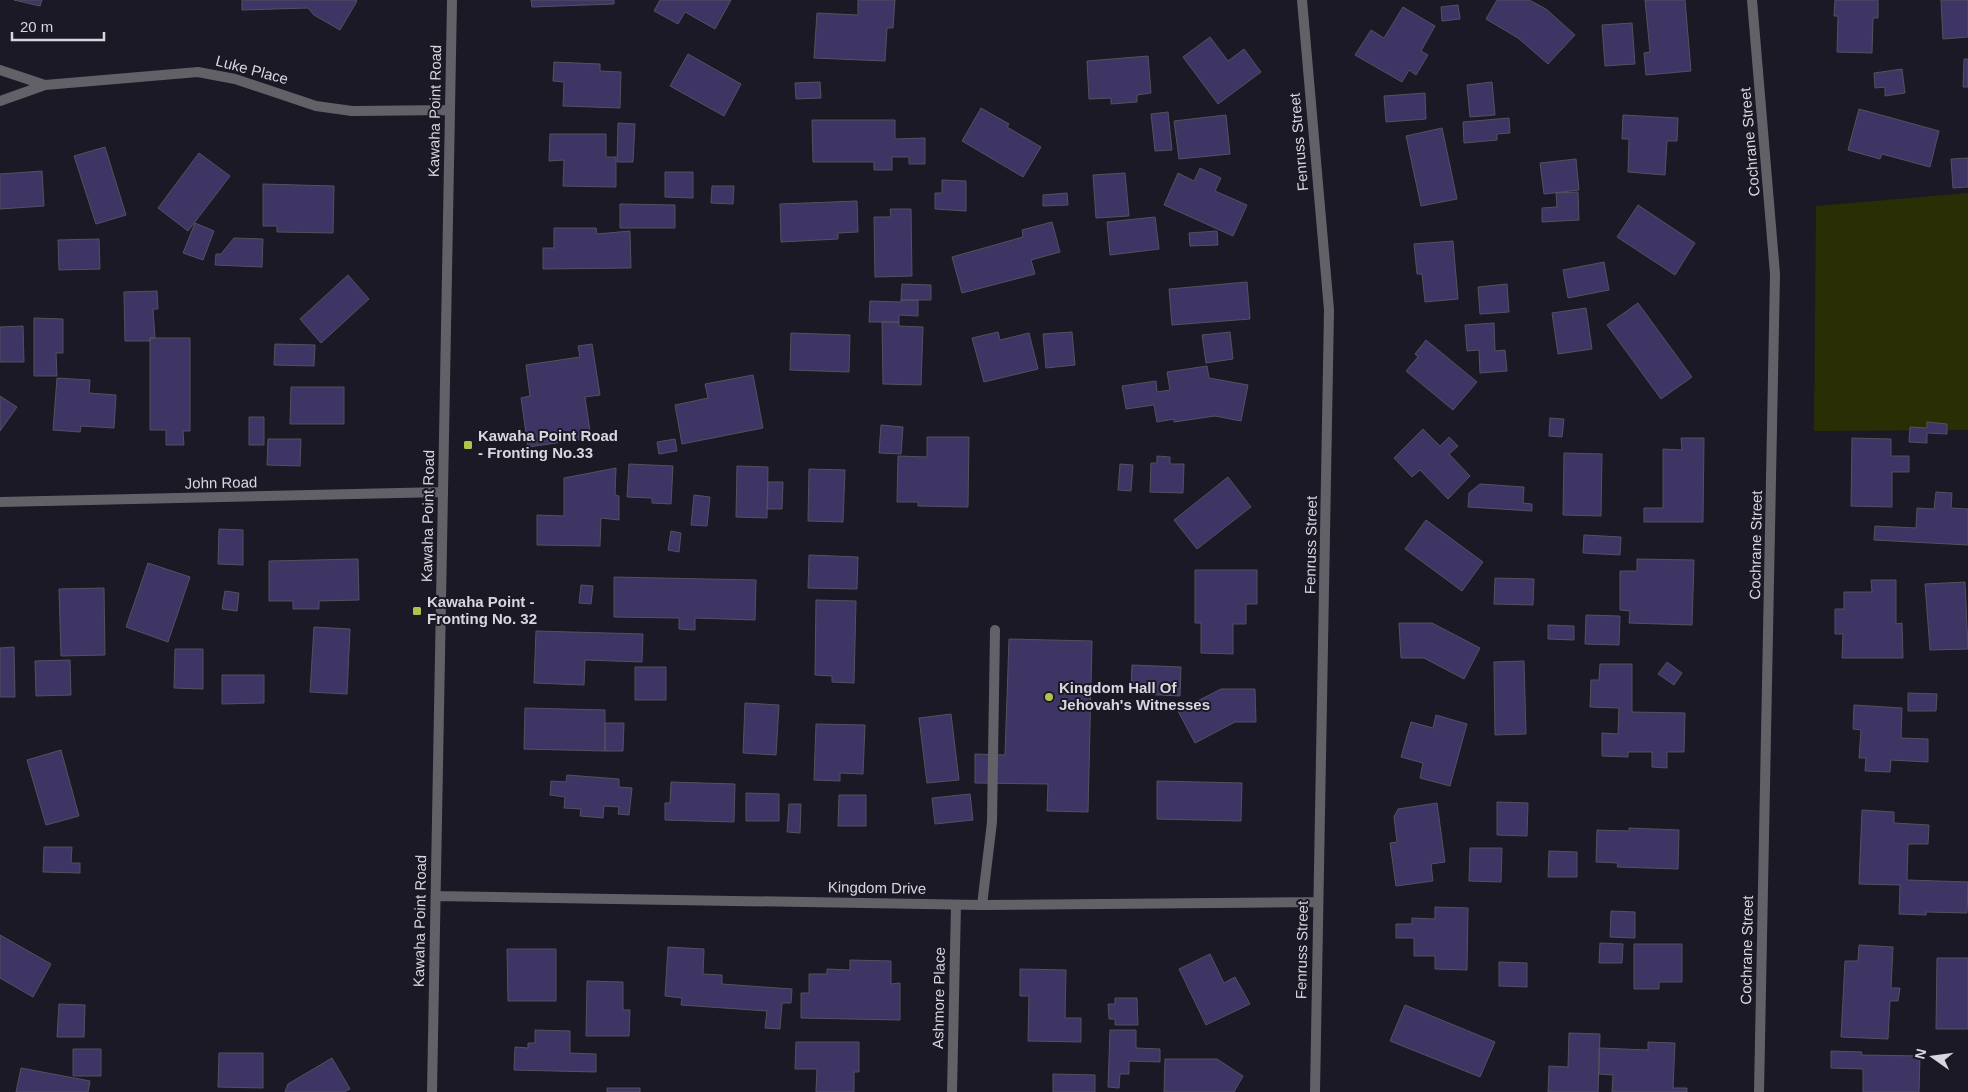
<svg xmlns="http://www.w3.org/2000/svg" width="1968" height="1092" font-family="Helvetica,sans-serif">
  <rect width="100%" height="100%" fill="#1b1925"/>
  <path fill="#292e05" d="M1968 193V430L1814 431 1816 206Z"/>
  <path fill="#3e3565" stroke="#53515f" d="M14 0H42L40 6Z
    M242 0H356L357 1 340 30 314 15 308 8 242 10Z
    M531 0H614V4L532 7Z
    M660 0H731L715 29 685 12 678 24 654 11Z
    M858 0H895L893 28H887L885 61 814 58 817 13 858 15Z
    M1497 0H1529L1546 9 1575 35 1548 64 1518 38 1486 19Z
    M1645 0H1685L1691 71 1646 75 1644 53 1650 52Z
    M1835 0H1878V18H1873L1872 53 1837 52 1838 16H1834Z
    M1941 0H1968V37L1943 39Z
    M1458 5 1460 19 1442 21 1441 7Z
    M1403 7 1435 26 1421 51 1428 55 1416 75 1409 70 1402 82 1355 55 1371 30 1384 38Z
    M1632 23 1635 64 1605 66 1602 25Z
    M1210 37 1228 61 1244 49 1261 72 1218 104 1183 57Z
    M688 54 741 84 724 116 670 86Z
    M1148 56 1151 93 1137 95V102L1111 104V98L1089 99 1087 61Z
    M1964 59H1968V87H1963Z
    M554 62 600 64V71L621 72 620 108 563 106 564 82 553 81Z
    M1902 69 1905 93 1885 96V87L1875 88 1874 73Z
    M820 82 821 98 796 99 795 83Z
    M1492 82 1495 115 1470 117 1467 85Z
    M1425 93 1426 119 1386 122 1384 96Z
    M981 108 1009 124 1007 127 1041 147 1023 177 962 141Z
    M1859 109 1939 131 1930 167 1882 154 1880 159 1848 150Z
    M1168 112 1172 150 1155 151 1151 114Z
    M1226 115 1230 154 1179 159 1174 121Z
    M1623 115 1678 118 1677 141H1667L1665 175 1628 172 1629 139H1622Z
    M1509 118 1510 133 1497 134V140L1464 143 1463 122Z
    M812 120H895V139L925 138V164H909V157H892V170H874V162H813Z
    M618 123 635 124 633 162H617Z
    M1442 128 1457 199 1421 206 1406 136Z
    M550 134H606V157H616V187L563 186 564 160 549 161Z
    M105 147 126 215 96 224 74 156Z
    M199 153 230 176 188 231 158 208Z
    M1968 158V187L1953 188 1951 159Z
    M1576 159 1579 190 1544 194 1540 163Z
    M1200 168 1221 178 1215 191 1247 205 1233 236 1164 205 1178 173 1194 181Z
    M42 171 44 206 0 209V174Z
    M665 172H693V198L665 197Z
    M1125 173 1129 216 1096 218 1093 175Z
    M942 180 966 181V211L935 209V193H942Z
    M263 184 334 186 333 233 277 232V226H263Z
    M712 186H734L733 204 711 203Z
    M1578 192 1579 220 1542 222V208L1557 207 1556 193Z
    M1067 193 1068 205 1043 206V195Z
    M857 201 858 232 838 233V239L781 242 780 204Z
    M620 204 675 205V228H620Z
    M1638 205 1695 243 1675 275 1617 237Z
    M890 209H911L912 276 875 277 874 217H891Z
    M1155 217 1159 249 1110 255 1107 222Z
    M1052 222 1060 252 1031 260 1035 274 962 293 952 257 1023 237 1022 230Z
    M195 223 214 231 203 260 183 253Z
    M554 228H596L597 234 630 231 631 268 543 269V248H554Z
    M1217 231 1218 245 1190 246 1189 233Z
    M234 238 263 239 262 267 215 265 216 254H221Z
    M99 239 100 269 59 270 58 240Z
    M1453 241 1458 299 1425 302 1422 274H1417L1414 244Z
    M1604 262 1609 290 1568 298 1563 270Z
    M348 275 369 299 321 343 300 319Z
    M1247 282 1250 319 1172 325 1169 289Z
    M902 284 931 285V300H901Z
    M1507 284 1509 312 1480 314 1478 287Z
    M157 291 158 309H153L155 338H150V341H125L124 292Z
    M901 300H918V316L899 315V322H869L870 301 901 302Z
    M1638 303 1692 377 1661 399 1607 325Z
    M1586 308 1592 349 1558 354 1552 313Z
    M34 318 63 319V353H56L57 376H34Z
    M882 322H899V326L923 327 921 385 883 384Z
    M1494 323 1495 351 1505 350 1507 371 1480 373 1479 350 1467 351 1465 325Z
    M23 326 24 362H0V327Z
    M998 332 1000 340 1029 333 1038 369 984 382 972 338Z
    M1072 332 1075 365 1046 368 1043 334Z
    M1230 332 1233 359 1206 363 1202 335Z
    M791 333 850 335 849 372 790 370Z
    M150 338H190V431H183L184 445H166V430H150Z
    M1426 340 1477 382 1453 410 1406 371 1418 357 1415 354Z
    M275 344 315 345 314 366 274 365Z
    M592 344 600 395 585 397 591 438 528 447 521 398 530 396 526 365 580 357 578 346Z
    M1207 366 1209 378 1248 385 1241 421 1215 416 1174 422V419L1157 422 1154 405 1126 409 1122 386 1156 381 1157 392 1170 390 1167 372Z
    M753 375 763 428 682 444 675 405 708 398 705 384Z
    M57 378 90 380 89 393 116 395 114 428 81 426 80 432 53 430Z
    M291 387H344V424H290Z
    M0 396 17 407 0 431Z
    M249 417H264V445H249Z
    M1550 418 1564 419 1562 437 1549 436Z
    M1927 422 1947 424V434L1927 433V443L1909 442 1910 427 1927 428Z
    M881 425 903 427 901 454 879 453Z
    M1423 429 1440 446 1449 437 1458 446 1449 454 1470 476 1448 499 1420 470 1412 477 1394 458Z
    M927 437H969L968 507 918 506V502H897L898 456 927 457Z
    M1681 438H1704L1703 522H1644V508H1663V449L1682 450Z
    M1852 438 1891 439V456H1909V472H1892V507L1851 506Z
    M268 439H301L300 466 267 465Z
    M675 439 677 451 659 454 657 442Z
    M1564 453 1602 454 1601 516 1563 515Z
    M1157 456 1170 457V464H1184L1183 493 1150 492 1151 463H1157Z
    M629 464 673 466 671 504 652 503V498L627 497Z
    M1120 464 1133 465 1131 491 1118 490Z
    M737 466 768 467 767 518 736 517Z
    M616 468 615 495 619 496V520L601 518 600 546 537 545V515L564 516V478Z
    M809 469 845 470 843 522 808 521Z
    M1228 477 1251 507 1197 549 1174 520Z
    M768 482H783L782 509H767Z
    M1480 484 1524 487 1523 503 1532 504V511L1468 507 1469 493Z
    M1936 492 1952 493 1951 508 1968 509V545L1874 540 1875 526 1916 528 1917 508 1934 509Z
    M694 495 710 497 707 526 691 525Z
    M1426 520 1483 562 1462 591 1405 549Z
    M219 529 243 530V565L218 564Z
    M671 531 681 533 679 552 668 550Z
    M1584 535 1621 537 1620 555 1583 553Z
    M809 555 858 557 857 589 808 588Z
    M358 559 359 600 319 601V609H293V601H269V561Z
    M1637 559 1694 560 1692 625 1629 623 1630 611 1620 610V571H1637Z
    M148 563 190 577 168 642 126 627Z
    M1195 570H1257V604H1246V624H1233V654L1201 653V623H1195Z
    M614 577 756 580 755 620 695 618V630L679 629V618L614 617Z
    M1495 578 1534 579 1533 605 1494 604Z
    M1871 580H1896V624L1902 623 1903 658H1842L1843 634H1835V609H1844V592H1872Z
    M1965 582 1968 649 1930 650 1925 584Z
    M581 585 593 586 591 604 579 603Z
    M104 588 105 655 61 656 59 589Z
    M225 591 239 593 237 611 222 609Z
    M816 600 856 601 854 683 832 682V676L815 675Z
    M1586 615 1620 616 1619 645 1585 644Z
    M1399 623H1432L1480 648 1464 679 1424 658H1401Z
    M1548 625 1574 626V640L1548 639Z
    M314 627 350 629 347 694 310 692Z
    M536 631 643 634 642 662 585 660 584 685 534 683Z
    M1009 639 1092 641 1088 812 1047 811 1048 784 975 783V754L1005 755Z
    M14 647 15 697H0V648Z
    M175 649H203V689L174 688Z
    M70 660 71 695 36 696 35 661Z
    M1524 661 1526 734 1495 735 1494 662Z
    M1667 662 1682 673 1674 685 1658 674Z
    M1600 664H1632V712L1685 713 1684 752H1667V768L1652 767V752H1628V757L1602 756V733L1618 734 1619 708 1590 707 1591 680H1599Z
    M1132 665 1181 667 1180 696 1141 694V691H1131Z
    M635 667H666V700H635Z
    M222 675H264V703L222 704Z
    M1221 689H1255L1256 722H1235L1195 743 1178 711Z
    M1908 693 1937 694 1936 711H1908Z
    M745 703 779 705 776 755 743 753Z
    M1854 705 1902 708 1901 738 1928 739V762L1891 760 1890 772 1865 771 1866 758H1859L1861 730 1853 729Z
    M525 708 605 710V751L524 749Z
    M951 714 959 780 927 783 919 718Z
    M1436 715 1467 724 1450 786 1420 778 1423 763 1401 757 1411 722 1433 728Z
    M605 723H624L623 751H605Z
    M816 724 865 725 863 774 840 773V781L814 780Z
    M61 750 79 816 46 825 27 760Z
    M567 775 619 779V787L632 788 629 815 618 814 619 807 604 806 603 818 580 816 581 809 564 808 565 797 550 795 551 781 566 782Z
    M1157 781 1242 783 1241 821 1157 819Z
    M671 782 735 784 734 822 665 820V803H670Z
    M746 793 779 794V821H746Z
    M970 794 973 820 935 824 932 798Z
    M839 795H866V826H838Z
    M1497 802 1528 803 1527 836 1497 835Z
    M1437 803 1445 862 1431 864 1433 881 1396 886 1390 843 1397 842 1394 817 1398 809Z
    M789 804H801L800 833 787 832Z
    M1862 810 1894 812V823L1929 825 1928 844H1908L1907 880 1968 882 1967 913 1926 912V915L1899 914 1900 885 1859 884Z
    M1629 828 1679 830 1678 869 1617 867 1618 863 1596 862 1597 830 1629 831Z
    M44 847H72L71 863H80V873L43 872Z
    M1470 848H1502L1501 882 1469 881Z
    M1549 851 1577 852V877H1548Z
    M1435 907 1468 908 1467 970 1435 969V956H1414V938H1396V924H1412V918L1435 919Z
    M1611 911 1635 912V938L1610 937Z
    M0 935 51 964 33 997 0 978Z
    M1600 943 1623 944 1622 963H1599Z
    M1634 944H1682V982H1659V989H1634Z
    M1859 945 1893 947 1891 988H1900L1898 1001H1890L1888 1039 1841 1037 1845 961H1858Z
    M668 947 704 949 703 974 722 975V984L792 989 791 1003H782L780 1029 765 1028 767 1011 681 1005 682 998 665 996Z
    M507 949H556V1001H508Z
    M1210 954 1224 983 1235 977 1250 1004 1206 1025 1179 969Z
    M1937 958H1968V1029H1936Z
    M850 960 891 961V984L900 983V1020L801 1018V993H809V974H827V969L850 970Z
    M1499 962 1527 963V987L1499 986Z
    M1020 969 1066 970 1065 1018H1081V1042L1028 1041 1029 996H1020Z
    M587 981 623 982V1010H630L629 1036H586Z
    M1115 998H1137L1138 1025H1115V1019H1109L1108 1004H1115Z
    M59 1004 85 1005 84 1037H57Z
    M1405 1005 1495 1042 1480 1077 1390 1041Z
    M535 1030 570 1031V1053L596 1054V1072L514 1070 515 1047 528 1048V1043H535Z
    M1110 1030H1136V1048L1160 1049V1062L1129 1061V1074H1120L1119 1088 1108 1087Z
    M1569 1033 1600 1034 1598 1092H1548L1549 1066 1568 1067Z
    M796 1042H859V1072H854V1092H816L817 1069H795Z
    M1648 1042 1675 1043 1673 1088H1687V1092H1612L1613 1075 1599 1074V1048L1648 1050Z
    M73 1049H101V1076H73Z
    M1831 1051 1862 1052 1861 1055 1920 1056 1919 1092H1863V1069L1831 1068Z
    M219 1053H263V1088L218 1087Z
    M332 1058 350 1089 344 1092H285L288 1084Z
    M1165 1059H1217L1243 1076 1234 1092H1164Z
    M21 1068 90 1081 88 1092H16Z
    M1053 1074 1095 1075V1092H1053Z
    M607 1088H640V1092H607Z"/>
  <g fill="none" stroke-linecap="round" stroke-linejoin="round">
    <path stroke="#626168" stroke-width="10" d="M982 905 992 822 995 630"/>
    <path stroke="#626168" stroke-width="10" d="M1302 0 1329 310 1315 1092
      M1752 0 1775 274 1759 1092
      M0 70 45 85
      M0 101 45 85 198 72 235 79 316 106 352 111 450 110
      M0 502 443 492
      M436 896 982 905 1318 902
      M432 1092 452 0
      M952 1092 956 905"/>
  </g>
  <g fill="#b3c24b" stroke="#1b1925" stroke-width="2">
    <rect x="463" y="440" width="10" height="10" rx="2.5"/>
    <rect x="412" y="606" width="10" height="10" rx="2.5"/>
    <circle cx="1049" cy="697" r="5"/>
  </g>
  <g text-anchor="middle" stroke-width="4" stroke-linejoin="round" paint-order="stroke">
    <g font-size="15" fill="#d8d7e0" stroke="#1b1925">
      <text transform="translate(252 70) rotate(15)" y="5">Luke Place</text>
      <text transform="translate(435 111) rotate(-89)" y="5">Kawaha Point Road</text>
      <text transform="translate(1299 142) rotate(-95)" y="5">Fenruss Street</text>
      <text transform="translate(1750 142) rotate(-95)" y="5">Cochrane Street</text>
      <text transform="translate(221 483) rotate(-1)" y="5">John Road</text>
      <text transform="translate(428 516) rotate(-89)" y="5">Kawaha Point Road</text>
      <text transform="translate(1311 545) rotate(-89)" y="5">Fenruss Street</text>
      <text transform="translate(1756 545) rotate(-89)" y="5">Cochrane Street</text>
      <text transform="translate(877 888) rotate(1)" y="5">Kingdom Drive</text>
      <text transform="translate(420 921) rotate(-89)" y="5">Kawaha Point Road</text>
      <text transform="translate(1302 950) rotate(-89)" y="5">Fenruss Street</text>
      <text transform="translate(1747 950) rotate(-89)" y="5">Cochrane Street</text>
      <text transform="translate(939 998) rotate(-89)" y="5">Ashmore Place</text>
    </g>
    <g font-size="15" font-weight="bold" fill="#d8d7e0" stroke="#1b1925" text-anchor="start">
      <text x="478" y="441">Kawaha Point Road<tspan x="478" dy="17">- Fronting No.33</tspan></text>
      <text x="427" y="607">Kawaha Point -<tspan x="427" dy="17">Fronting No. 32</tspan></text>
      <text x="1059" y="693">Kingdom Hall Of<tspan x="1059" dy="17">Jehovah's Witnesses</tspan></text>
    </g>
  </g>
  <g transform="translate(1933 1057) rotate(284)" stroke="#1b1925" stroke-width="4" paint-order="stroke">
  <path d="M0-4L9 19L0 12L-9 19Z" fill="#d8d7e0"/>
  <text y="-8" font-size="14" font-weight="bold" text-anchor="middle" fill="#d8d7e0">N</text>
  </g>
  <path d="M12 32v8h92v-8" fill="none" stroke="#d8d7e0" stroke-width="2.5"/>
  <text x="20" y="32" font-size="15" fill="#d8d7e0" stroke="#1b1925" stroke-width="4" paint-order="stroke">20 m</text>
</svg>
